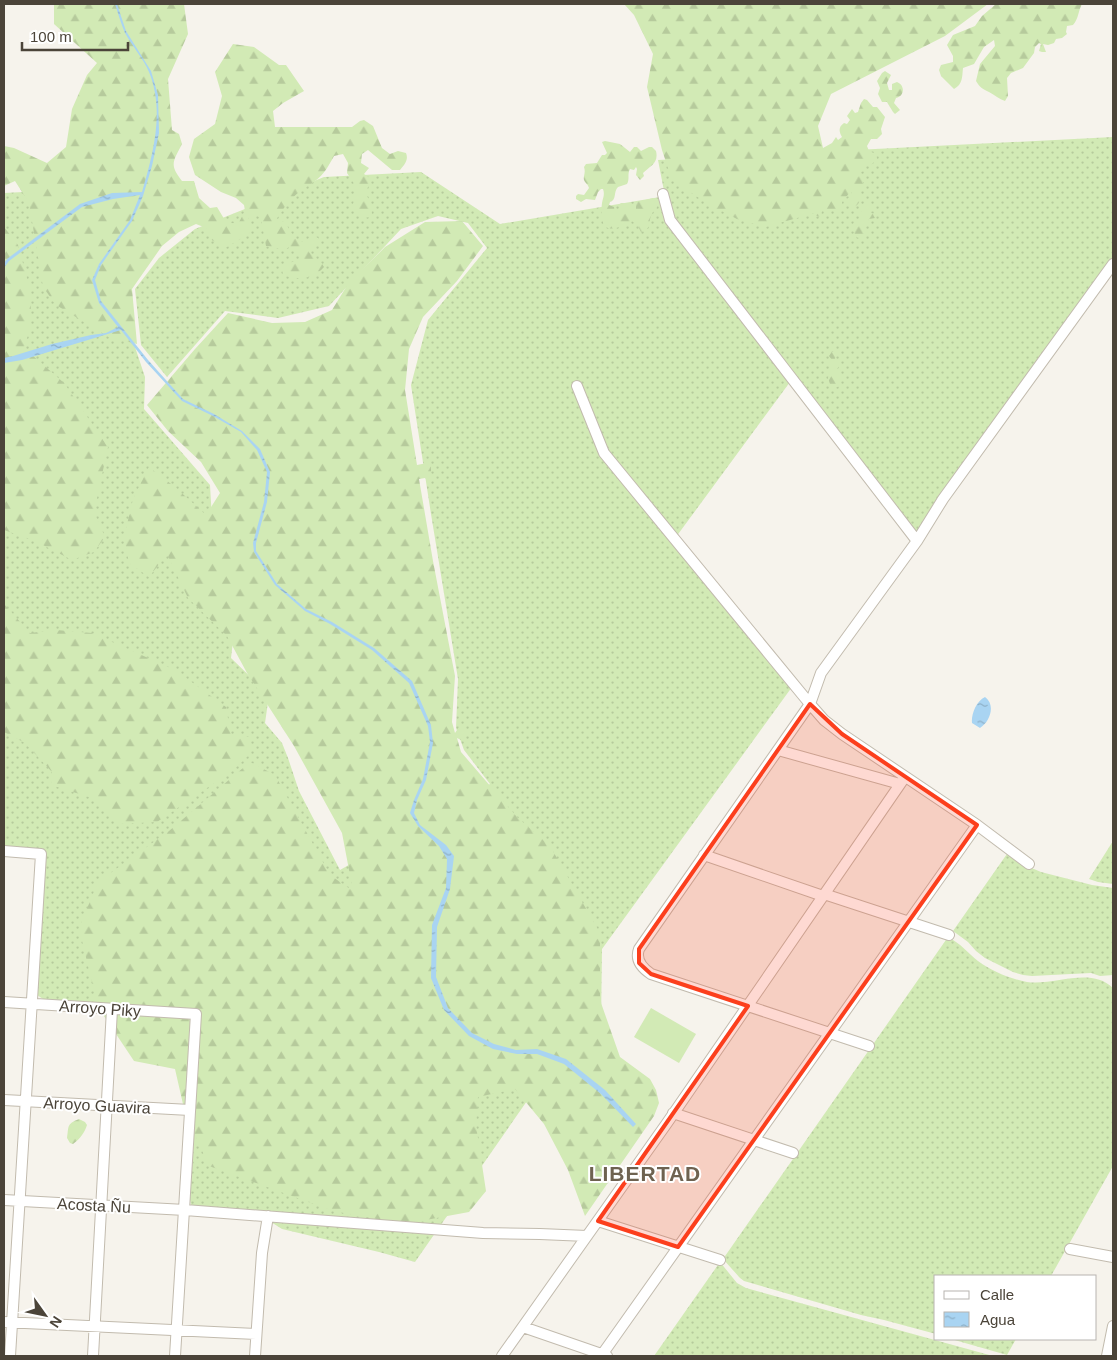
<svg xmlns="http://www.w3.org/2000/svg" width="1117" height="1360" font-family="Arial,sans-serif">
  <defs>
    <pattern id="grass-dots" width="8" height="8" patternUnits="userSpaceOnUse" patternTransform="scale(1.25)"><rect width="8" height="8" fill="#d2eab5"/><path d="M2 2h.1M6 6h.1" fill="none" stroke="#b6ca9c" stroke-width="1.8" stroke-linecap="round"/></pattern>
    <pattern id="forest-firs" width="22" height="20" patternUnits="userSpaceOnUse" patternTransform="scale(1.25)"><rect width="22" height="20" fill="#d2eab5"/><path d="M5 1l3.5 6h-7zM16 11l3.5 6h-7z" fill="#b6ca9c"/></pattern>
    <pattern id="water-ripples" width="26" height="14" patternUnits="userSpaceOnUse" patternTransform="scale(1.25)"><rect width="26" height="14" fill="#a9d4f2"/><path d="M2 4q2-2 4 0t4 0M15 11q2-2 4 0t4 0" fill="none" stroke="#8caec5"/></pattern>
  </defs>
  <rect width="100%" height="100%" fill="#f6f3ec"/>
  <path fill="url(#grass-dots)" d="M1113 137V258L943 493 917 535 671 219 665 196 658 160Z
    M421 172 500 224 660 197 790 382 676 537 606 451 577 381 573 383 602 455 792 687 602 949 601 1025 559 1055 415 1262 379 1252 282 1229 271 1222 193 1206 191 1205 190 1200 201 1017 195 1011 43 999 37 995 44 854 4 848V193L138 186 127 323 145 377 144 409 210 485 215 571 236 616 231 658 269 695 265 723 282 743 288 758 299 791 340 870 490 784 464 750 456 728 458 679 431 514 411 385 428 320 487 248 468 223 438 216 401 229 329 306 278 318 225 311 167 377 141 345 135 289 159 258 195 229 324 177Z
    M1113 841V884L1098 882 1089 879Z
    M1009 851 1027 866 1041 872 1092 885 1113 888V975L1100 976 1091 973 1032 976 1023 975 1013 972 985 958 976 951 968 942 953 931Z
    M948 937C960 943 968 953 978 961 991 971 1011 979 1027 982 1055 986 1090 966 1113 988V1166L1051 1276H936V1334L884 1320 861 1315 744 1281 740 1278 723 1259Z
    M720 1262 737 1283 746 1288 993 1356H654Z
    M951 1339H1016L1007 1355Z"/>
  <path fill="url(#forest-firs)" d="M54 4H184L188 34 168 79 172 130 179 134 182 144C173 162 169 164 182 181H194L199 198 210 208 217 207 226 222 238 224 245 211 244 205 236 198 221 192 195 175 189 157 194 139 215 124 222 96 215 72 233 44 254 47 279 65H286L304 91 283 103 273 111 275 127H352L360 121 364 120 373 126 382 148 390 154 398 151 406 153C409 160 404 165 400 170H392L368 150 362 154 361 163 369 168 364 174 370 178 366 195 371 202 372 217 361 218 352 207 355 198V185L347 173 348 163 343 154 334 156C329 165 324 175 315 181 312 184 308 185 305 188 292 196 284 207 276 220L286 222 289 230 299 243 314 236 318 238V243L310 248 309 252C315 259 320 259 324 267 313 280 298 280 283 275L282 268 286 263 299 261 301 257 299 253 289 247 285 250 266 246 261 218 254 214 251 215 248 219 250 226 249 234 225 248 210 239 206 228 196 224 179 232 162 246 132 289 137 344 109 337 56 305 43 287 29 203 15 181 4 186V146L14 148 47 163 66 147 72 109 87 75 97 63 54 24Z
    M624 4H988L945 36 831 94 818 126 823 148 832 143 836 137 838 140 842 137C839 132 838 127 844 123L847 124 850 120 847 116 852 109 855 113 858 112 861 103 864 99 867 100 873 107H877L885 117 881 129 882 134 877 139H871L867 146 869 151 876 154 877 159 870 166 866 163 864 166V171L859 172 858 175 861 174 866 177 865 180 858 190 862 195C860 200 859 205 854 207L846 202 847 199 852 195 851 191 842 202 843 209 839 213 833 210 830 211 829 209 822 211 820 217 815 215V213L765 227 737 219 705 202 672 180 662 150 647 87 653 54 634 15Z
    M996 4H1082C1078 11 1079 18 1073 25L1067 26 1066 32 1067 34 1062 38 1056 39 1054 43 1048 45 1043 44 1046 52H1042L1039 51 1041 44 1039 43 1035 47 1034 53 1023 68 1011 73 1007 78 1008 96 1005 101C999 99 995 95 989 92 983 89 980 88 976 81L980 64 995 46 994 40 984 47 974 64 963 68C962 77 963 84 954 89L941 76 939 70 941 65 953 62V56L947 45 953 35 975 26 982 16Z
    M885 71 891 75 887 83 889 90H892V84L897 82C905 85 905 96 896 98L894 103 900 110 895 114 893 112 887 102H882L878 94 880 88 877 81 882 73Z
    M605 141 620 144 630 152 634 147H637L641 151 649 147H652L656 151C659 163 650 166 643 173L644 176 640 180 636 175 637 169 636 167 634 170 630 169C627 174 630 179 627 184L618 187C613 192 617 200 610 202L609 205 614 207 615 214 617 215 621 211 619 205 621 203 629 204 633 211 636 210V201H642L653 198 658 201C658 211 653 209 651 216 648 224 652 228 641 232L638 226 632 221C622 224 615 233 604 226 602 220 601 209 602 203 603 197 605 195 603 189H601L598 192 595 200 586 199 581 202 576 199V196L578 194 584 195 589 188C588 184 585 183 584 180 583 176 586 173 584 167L586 164 597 163 602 155H605L607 153 602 142Z
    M868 204 871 205 870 211 871 213 874 214 875 218 869 219 867 222 865 233 860 237 858 238C853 234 852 227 854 222H860L861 212Z
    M462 221 483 246 457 281 423 317 409 349 405 390 417 465 427 463 431 467V473L434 478 430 483 425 478 419 479 433 561 455 676 452 722 455 733 459 727 465 725 466 727 464 733V739L461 740 457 738 461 752 517 817 550 846 600 933V1000L620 1057 650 1079 656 1090 659 1103 654 1116 585 1216 568 1170 544 1124 515 1089 478 1097 476 1125 486 1191 469 1212 404 1224 333 1211 209 1166 185 1113 175 1069 134 1061 98 1007 79 928 98 882 169 831 250 762 275 775 330 875 353 891 342 833 294 746 247 673 227 636 188 598 167 554 149 577 129 563 124 537 133 499 149 467 175 487 206 515 220 493 201 462 168 431 147 405 195 349 228 313 272 323 305 322 332 310 348 284 385 247 425 222Z
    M4 227 18 245 31 293V325L24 348 64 383 108 447 94 512 105 537 94 552 72 560 35 541 4 530Z
    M834 351 836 353 835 359 838 361V363L840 365 837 369 841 368 839 374 841 379 838 384 839 386 835 388 834 385 830 384 828 378 831 371 830 369 833 366 830 363 832 360 829 356 831 353Z
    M4 604 30 633 56 630 92 633 175 670 226 707 231 735 249 737 251 753 232 771 157 822 119 824 100 807 92 798 51 785 52 772 25 743 4 732Z
    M79 1119 85 1122 87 1125C85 1132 80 1139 73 1144L70 1143 67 1138C69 1127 66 1124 79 1119Z"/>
  <path fill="#d2eab5" d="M651 1008 696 1034 679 1063 634 1037Z"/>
  <path fill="url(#water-ripples)" d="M115 4H117L126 31 151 71 158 95 159 133 152 166 143 196 132 221 101 265 95 280 101 301 148 360 183 399 214 414 242 431 260 449 270 472 267 502 256 543V551L277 584 306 609 332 622 374 648 412 681 431 725 433 743 426 780 417 800 414 813 420 825 446 845 454 856 450 889 437 927 436 977 448 1008 472 1033 494 1044 516 1050 537 1049 566 1059 605 1090 636 1124 633 1127 601 1094 564 1064 537 1054H517L493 1049 469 1036 444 1010 431 978 432 925 446 888 447 859 439 846 418 826 410 813 414 800 423 779 430 742 428 726 409 683 372 650 330 624 305 611 275 585 254 552 253 543 264 502 267 472 257 450 241 432 213 416 182 401 146 362 121 330 22 360 4 363V358L13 356 52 344 91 335 106 333 118 327 99 303 92 280 99 264 130 220 140 195 113 199 82 207 9 261 4 268V263L7 259 80 204 112 193 142 192C153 154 165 111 149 72 143 58 132 46 125 33 121 24 118 13 115 4Z
    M985 697C996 705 990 722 980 728L972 723C971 715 976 701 985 697Z"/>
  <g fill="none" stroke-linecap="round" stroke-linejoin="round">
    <defs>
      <path id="minor" d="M663 194 670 220 917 541
        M577 386 604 453 810 704 824 720 842 734 977 825 1029 864
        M778 750 900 784
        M4 851 41 854 10 1356
        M704 855 823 896
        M824 894 949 935
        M4 1002 196 1014 175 1356
        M869 1046 651 974C642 968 635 960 639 949L810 704 821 673 917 541 943 499 1113 264
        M4 1100 190 1110
        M673 1113 793 1153
        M4 1200 185 1210 483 1233 540 1234 587 1236
        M598 1221 720 1260
        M1070 1249 1113 1257
        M4 1322 256 1334
        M523 1327 607 1356
        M93 1356 112 1009
        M255 1356 262 1253 268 1216
        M502 1356 667 1123 905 777
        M601 1356 977 825
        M1107 1356 1113 1326"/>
    </defs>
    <use href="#minor" stroke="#c2bbae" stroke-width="12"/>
    <use href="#minor" stroke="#fff" stroke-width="10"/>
  </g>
  <path fill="#fc3f1d" fill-opacity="0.2" stroke="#fc3f1d" stroke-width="4" stroke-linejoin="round" d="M810 704 842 734 977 825 678 1247 598 1221 748 1006 651 974 639 963V949Z"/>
  <g text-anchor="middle" stroke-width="4" stroke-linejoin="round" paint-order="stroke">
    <g font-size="16" fill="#4b4439" stroke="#fff">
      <text transform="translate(100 1008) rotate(4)" y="6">Arroyo Piky</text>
      <text transform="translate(97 1105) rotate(3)" y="6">Arroyo Guavira</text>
      <text transform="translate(94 1205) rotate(3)" y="6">Acosta Ñu</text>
    </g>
    <g font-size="21" font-weight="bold" letter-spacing="1" fill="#6e6250" stroke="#fff">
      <text x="645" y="1181">LIBERTAD</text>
    </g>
  </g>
  <rect width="1117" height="1360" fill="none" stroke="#4b4439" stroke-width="10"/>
  <rect x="934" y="1275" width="162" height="65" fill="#ffffff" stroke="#b7b4b0"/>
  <rect x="944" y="1291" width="25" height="8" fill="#ffffff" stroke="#b7b4b0"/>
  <text x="980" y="1300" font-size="15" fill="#4b4439">Calle</text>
  <rect x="944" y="1312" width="25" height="15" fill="url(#water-ripples)" stroke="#b7b4b0"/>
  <text x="980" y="1325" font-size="15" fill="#4b4439">Agua</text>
  <g transform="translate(45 1315) rotate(123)" stroke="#ffffff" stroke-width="4" paint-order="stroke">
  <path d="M0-4L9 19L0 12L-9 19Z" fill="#4b4439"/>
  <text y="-8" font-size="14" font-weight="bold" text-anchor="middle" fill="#4b4439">N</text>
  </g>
  <path d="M22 42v8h106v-8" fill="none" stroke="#4b4439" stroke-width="2.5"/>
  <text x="30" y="42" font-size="15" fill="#4b4439" stroke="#ffffff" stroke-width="4" paint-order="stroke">100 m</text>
</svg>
